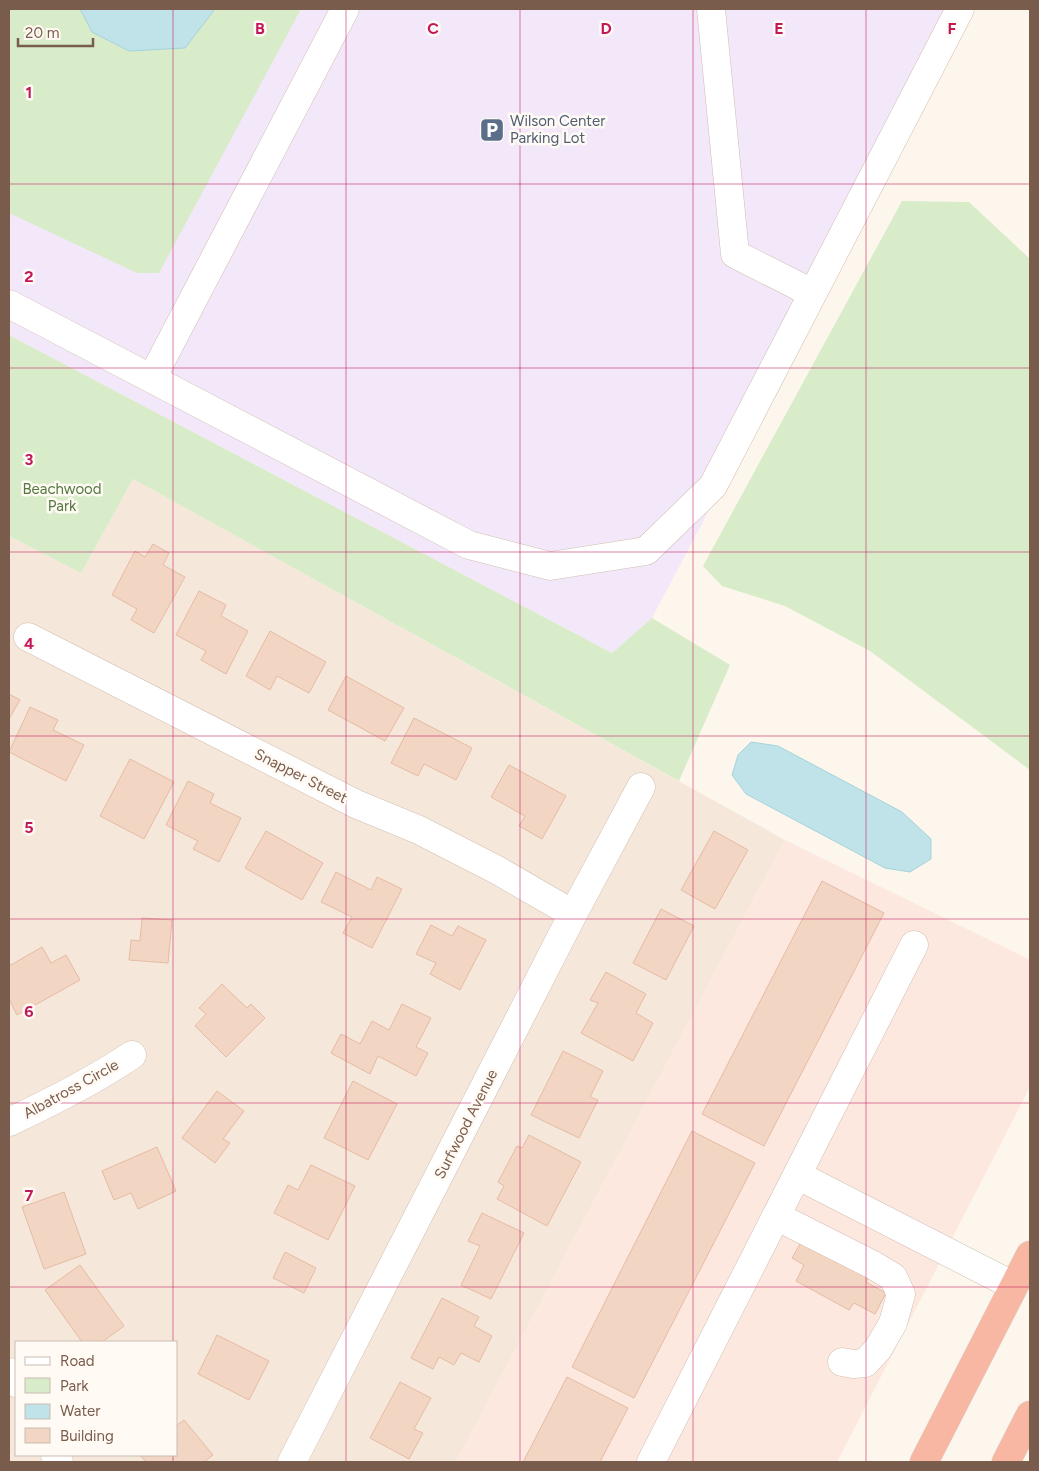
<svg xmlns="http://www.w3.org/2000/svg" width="1039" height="1471" font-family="Figtree,sans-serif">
  <rect width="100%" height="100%" fill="#fdf6ec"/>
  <path fill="#f5e8da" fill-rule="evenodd" d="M133 479 785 840 456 1462H9V536L81 573ZM16 1342H176V1455H16Z"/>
  <path fill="#fde8e0" d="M785 840 1030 960V1087L837 1462H456Z"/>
  <path fill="#f3e8fa" d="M9 9H974L652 618 612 653 9 335Z"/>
  <path fill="#d8ecc9" d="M9 9H80L92 32 185 48 215 9H301L159 273H137L9 213Z
    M902 201 969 202 1030 259V770L870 651 785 606 722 586 703 566Z
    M9 335 612 653 652 618 730 665 679 781 133 479 81 573 9 536Z"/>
  <path fill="#bfe3e8" stroke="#a5d3da" d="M80 9H215L185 48 129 51 92 32Z
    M751 742 778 746 902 812 931 839V859L910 872 885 868 746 794 732 775 738 755Z"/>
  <path fill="#f3d5c3" stroke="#e6bba3" d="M153 544 169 553 163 565 185 577 154 633 131 620 137 609 112 595 135 551 145 557Z
    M199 591 226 605 221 616 248 631 226 674 201 660 206 651 176 635Z
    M270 631 326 662 309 693 277 676 270 690 246 676Z
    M346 676 404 708 385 741 328 710Z
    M9 694 20 700 9 719Z
    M30 707 58 720 53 730 84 745 66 781 9 752Z
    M414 718 472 748 456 780 424 764 418 776 391 763Z
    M130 759 174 782 144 839 100 816Z
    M509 765 566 796 542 839 519 826 525 816 491 797Z
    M188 781 214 794 210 803 241 818 219 862 193 849 198 841 166 825Z
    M266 831 323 863 302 900 245 868Z
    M714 831 748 850 715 909 681 890Z
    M336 872 371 890 377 877 402 889 372 948 343 933 352 917 321 902Z
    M822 881 884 913 764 1146 702 1114Z
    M661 909 694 926 666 980 633 963Z
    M142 918 172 920 168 963 129 960 131 940 140 941Z
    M431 925 452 936 458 926 486 940 460 990 430 974 436 963 416 954Z
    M42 947 51 963 66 955 80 980 17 1015 9 999V966Z
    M606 972 646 994 636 1013 653 1023 633 1061 581 1033 598 1003 590 1000Z
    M222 984 247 1008 251 1004 265 1018 226 1057 195 1026 206 1014 199 1008Z
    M402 1004 431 1018 416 1047 428 1053 416 1076 378 1056 370 1074 331 1053 341 1034 360 1044 372 1021 389 1030Z
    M563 1051 603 1071 590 1097 598 1100 579 1138 531 1115Z
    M353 1081 397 1104 368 1160 324 1138Z
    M217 1091 244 1111 223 1139 230 1143 215 1163 182 1138Z
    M692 1131 755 1163 634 1398 572 1367Z
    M529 1135 581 1162 547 1226 497 1199 504 1186 498 1182 517 1146 522 1148Z
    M157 1147 176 1191 138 1209 131 1193 114 1200 102 1171Z
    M311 1165 355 1186 328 1240 274 1213 288 1185 298 1190Z
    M64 1192 86 1254 44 1269 22 1207Z
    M482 1213 524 1233 491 1299 461 1285 480 1246 468 1241Z
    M803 1239 870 1275 866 1282 886 1293 875 1314 854 1303 849 1310 796 1281 804 1265 792 1258Z
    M285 1252 316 1268 304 1293 273 1278Z
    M80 1265 124 1326 102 1342H82L45 1290Z
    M442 1298 479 1317 474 1326 492 1336 479 1362 461 1353 454 1365 439 1357 433 1369 411 1358Z
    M217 1335 269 1361 249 1400 198 1374Z
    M567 1377 628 1408 600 1462H523Z
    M400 1382 431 1398 414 1429 423 1433 409 1459 370 1438Z
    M184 1420 213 1455 204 1462H146L141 1456 142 1455H176V1426Z"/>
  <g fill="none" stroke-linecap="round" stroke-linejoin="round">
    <defs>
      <path id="minor" d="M711 9 735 254 812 293
        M9 304 469 545 550 566 646 551 713 486 960 9
        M152 378 345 9
        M28 637 356 804 419 830 497 870 573 914
        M9 1122C52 1102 93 1081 132 1055
        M797 1175 1014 1286
        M776 1216 873 1265 893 1277 901 1294 893 1323 878 1349 865 1363 853 1364 842 1362
        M9 1372 16 1383
        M55 1455 59 1462
        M292 1462 573 914 641 787
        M651 1462 914 945"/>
      <path id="highway" d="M924 1462 1030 1255
        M1006 1462 1030 1415"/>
    </defs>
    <use href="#minor" stroke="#d1beb0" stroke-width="29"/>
    <use href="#highway" stroke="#dad1cd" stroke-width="29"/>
    <use href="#minor" stroke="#fff" stroke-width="28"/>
    <use href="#highway" stroke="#f7b7a3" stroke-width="28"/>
  </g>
  <path fill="none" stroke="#c2185b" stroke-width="1" stroke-opacity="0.55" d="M173 9V1342M346 9V1462M520 9V1462M693 9V1462M866 9V1462M9 184H1030M9 368H1030M9 552H1030M9 736H1030M9 919H1030M9 1103H1030M9 1287H1030M173 1455V1462"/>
  <defs>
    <symbol id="parking-square" viewBox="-11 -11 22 22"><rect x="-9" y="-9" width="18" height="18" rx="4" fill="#5c6f8a" stroke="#fffaf3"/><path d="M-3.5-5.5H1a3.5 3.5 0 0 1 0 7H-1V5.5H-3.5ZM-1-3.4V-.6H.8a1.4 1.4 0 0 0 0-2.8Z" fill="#fff"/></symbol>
  </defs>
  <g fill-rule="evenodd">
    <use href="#parking-square" x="478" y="116" width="28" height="28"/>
  </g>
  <g text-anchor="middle" stroke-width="5" stroke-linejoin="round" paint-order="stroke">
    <g font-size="15" fill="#4e5e75" stroke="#fffaf3" text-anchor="start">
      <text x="510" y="126">Wilson Center<tspan x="510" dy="17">Parking Lot</tspan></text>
    </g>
    <g font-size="15" fill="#537a41" stroke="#fffaf3">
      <text x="62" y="494">Beachwood<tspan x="62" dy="17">Park</tspan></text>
    </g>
    <g font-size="15" fill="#7a5c4d" stroke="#fffaf3">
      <text transform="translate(301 776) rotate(27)" y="5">Snapper Street</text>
      <text transform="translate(71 1089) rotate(-29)" y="5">Albatross Circle</text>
      <text transform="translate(466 1124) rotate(-63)" y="5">Surfwood Avenue</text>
    </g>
  </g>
  <g font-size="16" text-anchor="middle" font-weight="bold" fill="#c2185b" stroke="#fffaf3" stroke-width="5" stroke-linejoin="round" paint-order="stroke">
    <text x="260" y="34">B</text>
    <text x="433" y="34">C</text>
    <text x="606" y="34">D</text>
    <text x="779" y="34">E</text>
    <text x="952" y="34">F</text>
    <text x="29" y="98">1</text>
    <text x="29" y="282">2</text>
    <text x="29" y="465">3</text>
    <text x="29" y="649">4</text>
    <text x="29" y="833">5</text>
    <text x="29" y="1017">6</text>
    <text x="29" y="1201">7</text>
  </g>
  <rect width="1039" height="1471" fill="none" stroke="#7a5c4d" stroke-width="20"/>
  <rect x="15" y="1341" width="162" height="115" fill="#fffaf3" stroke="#cabbb1"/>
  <rect x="25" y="1357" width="25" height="8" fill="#ffffff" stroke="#cabbb1"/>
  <text x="60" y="1366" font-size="15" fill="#7a5c4d">Road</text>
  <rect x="25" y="1378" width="25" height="15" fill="#d8ecc9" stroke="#cabbb1"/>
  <text x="60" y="1391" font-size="15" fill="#7a5c4d">Park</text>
  <rect x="25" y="1404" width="25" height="15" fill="#bfe3e8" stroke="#cabbb1"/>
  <text x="60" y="1416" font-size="15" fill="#7a5c4d">Water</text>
  <rect x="25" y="1428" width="25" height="15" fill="#f3d5c3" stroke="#cabbb1"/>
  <text x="60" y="1441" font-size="15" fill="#7a5c4d">Building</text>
  <path d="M18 38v8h75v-8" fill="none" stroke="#7a5c4d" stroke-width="2.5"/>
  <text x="25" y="38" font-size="15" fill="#7a5c4d" stroke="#fffaf3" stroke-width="4" paint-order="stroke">20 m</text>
</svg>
